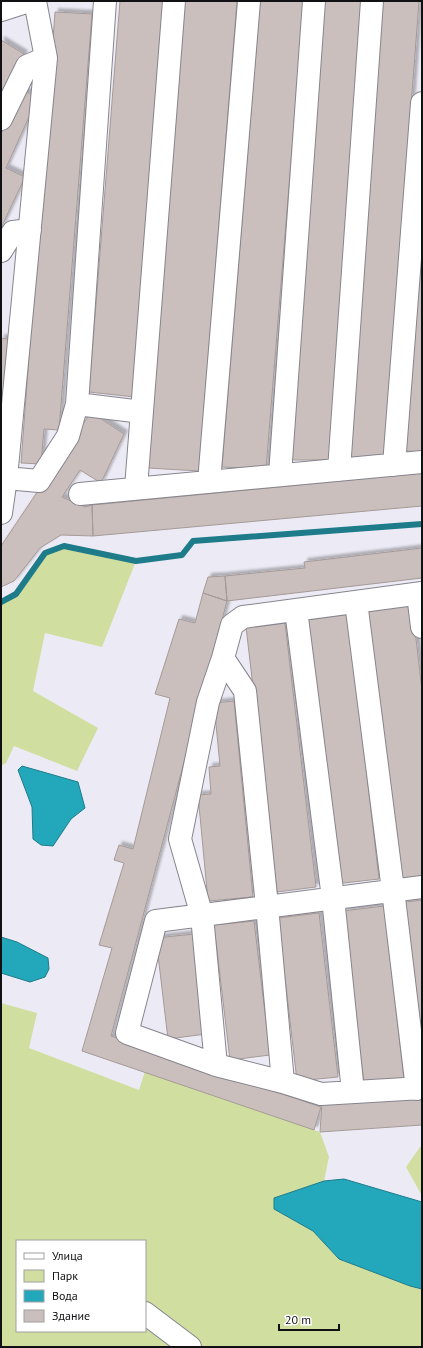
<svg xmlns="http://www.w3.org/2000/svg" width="423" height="1348" font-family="'PT Sans',sans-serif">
  <defs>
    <filter id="shadow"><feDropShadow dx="3.5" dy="-3.5" stdDeviation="1" flood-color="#0004"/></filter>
  </defs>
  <rect width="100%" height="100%" fill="#ecebf5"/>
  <path fill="#d0dfa0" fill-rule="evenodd" d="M64 546 136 561 102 647 45 633 33 691 98 728 77 771 14 746 6 763 1 766V602L16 594 45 553Z
    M1 1003 37 1013 29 1048 139 1090 145 1071 320 1132 329 1157 324 1181 274 1198V1209L313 1231 339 1259 410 1286 422 1289V1347H1ZM17 1241H145V1331H17Z
    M422 1146V1196L406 1167 420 1147Z"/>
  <path fill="#23a8bb" stroke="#1e7b89" d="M22 766 78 782 85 808 71 819 53 846 41 845 33 839 32 807 18 770Z
    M1 937 17 942 48 958 49 969 45 977 30 982 1 973Z
    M344 1179 422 1202V1289L410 1286 339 1259 313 1231 274 1209V1198L324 1181Z"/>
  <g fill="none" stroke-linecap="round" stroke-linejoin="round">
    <path stroke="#1e7b89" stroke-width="6" d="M1 602 16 594 45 553 64 546 136 561 182 555 193 541 422 524"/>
  </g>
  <path fill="#cabfbd" stroke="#a59a98" filter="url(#shadow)" d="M120 1H166L134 397 89 392Z
    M184 1H237L199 471 148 468Z
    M260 1H304L266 469 222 467Z
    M323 1H363L330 460H291Z
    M380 1H419L384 460 347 457Z
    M55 12 92 14 59 430 44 429 41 464 21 463Z
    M1 40 24 54 1 100Z
    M22 90 38 97 6 168 25 177 1 228V134Z
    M422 241V452L405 451Z
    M1 338 14 340 1 426Z
    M91 412 124 434 101 483 80 470 62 497 85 507 92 505 93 536 61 535 40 548 14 581 1 587V546Z
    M422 473V506L93 536 92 505Z
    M422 548V578L227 601 225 576 305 568 304 562Z
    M225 576 227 601 203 593 208 577Z
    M203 593 227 601 111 1036 321 1107 314 1130 82 1051 112 948 99 945 124 863 114 860 119 845 133 849 170 698 155 694 179 619 195 623Z
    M412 605 422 690V876L398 879 366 611Z
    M348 614 379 879 335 884 304 619Z
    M285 623 316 887 277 892 246 627Z
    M234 701 253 897 208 901 198 795 211 794 209 767 220 766 214 703Z
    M422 900V1047L405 902Z
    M384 906 404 1079 364 1083 343 911Z
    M319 913 338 1077 297 1081 278 918Z
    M254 921 270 1055 230 1060 214 925Z
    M194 934 206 1034 168 1039 156 938Z
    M422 1096V1125L320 1132 322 1102Z"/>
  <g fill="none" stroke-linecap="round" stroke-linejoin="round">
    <defs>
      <path id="minor" d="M1 10 29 1
        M1 119 27 66 46 58
        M1 251 13 232 30 230
        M77 404 142 412
        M394 465 422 103
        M339 470 372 1
        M280 475 314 1
        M6 478 39 481 68 436 77 404 105 1
        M209 482 249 1
        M136 488 174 1
        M80 494 422 462
        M1 513 6 478 46 58 35 1
        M418 594 422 627
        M356 602 393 890 417 1089
        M296 610 333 898 353 1092
        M223 658 245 691 267 906 283 1082
        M422 887 156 921 127 1033 216 1065 283 1082 321 1094 422 1088
        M216 1065 202 916 180 839 208 702 223 658 232 625 243 617 422 593
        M145 1313 190 1347"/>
    </defs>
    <use href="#minor" stroke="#86858e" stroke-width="24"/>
    <use href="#minor" stroke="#fff" stroke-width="22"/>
  </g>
  <rect width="423" height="1348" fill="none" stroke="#111114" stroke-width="4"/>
  <rect x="16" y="1240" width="130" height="92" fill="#ffffff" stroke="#a0a0a1"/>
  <rect x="24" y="1253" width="20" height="6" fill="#ffffff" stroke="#a0a0a1"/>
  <text x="52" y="1260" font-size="12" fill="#111114">Улица</text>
  <rect x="24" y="1270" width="20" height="12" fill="#d0dfa0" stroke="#a0a0a1"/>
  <text x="52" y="1280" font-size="12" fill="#111114">Парк</text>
  <rect x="24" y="1290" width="20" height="12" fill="#23a8bb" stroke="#a0a0a1"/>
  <text x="52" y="1300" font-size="12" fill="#111114">Вода</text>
  <rect x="24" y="1310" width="20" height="12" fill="#cabfbd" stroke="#a0a0a1"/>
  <text x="52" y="1320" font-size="12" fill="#111114">Здание</text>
  <path d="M279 1324v6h60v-6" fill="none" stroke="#111114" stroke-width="2"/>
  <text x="285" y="1324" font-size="12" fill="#111114" stroke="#ffffff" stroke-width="3" paint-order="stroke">20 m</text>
</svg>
